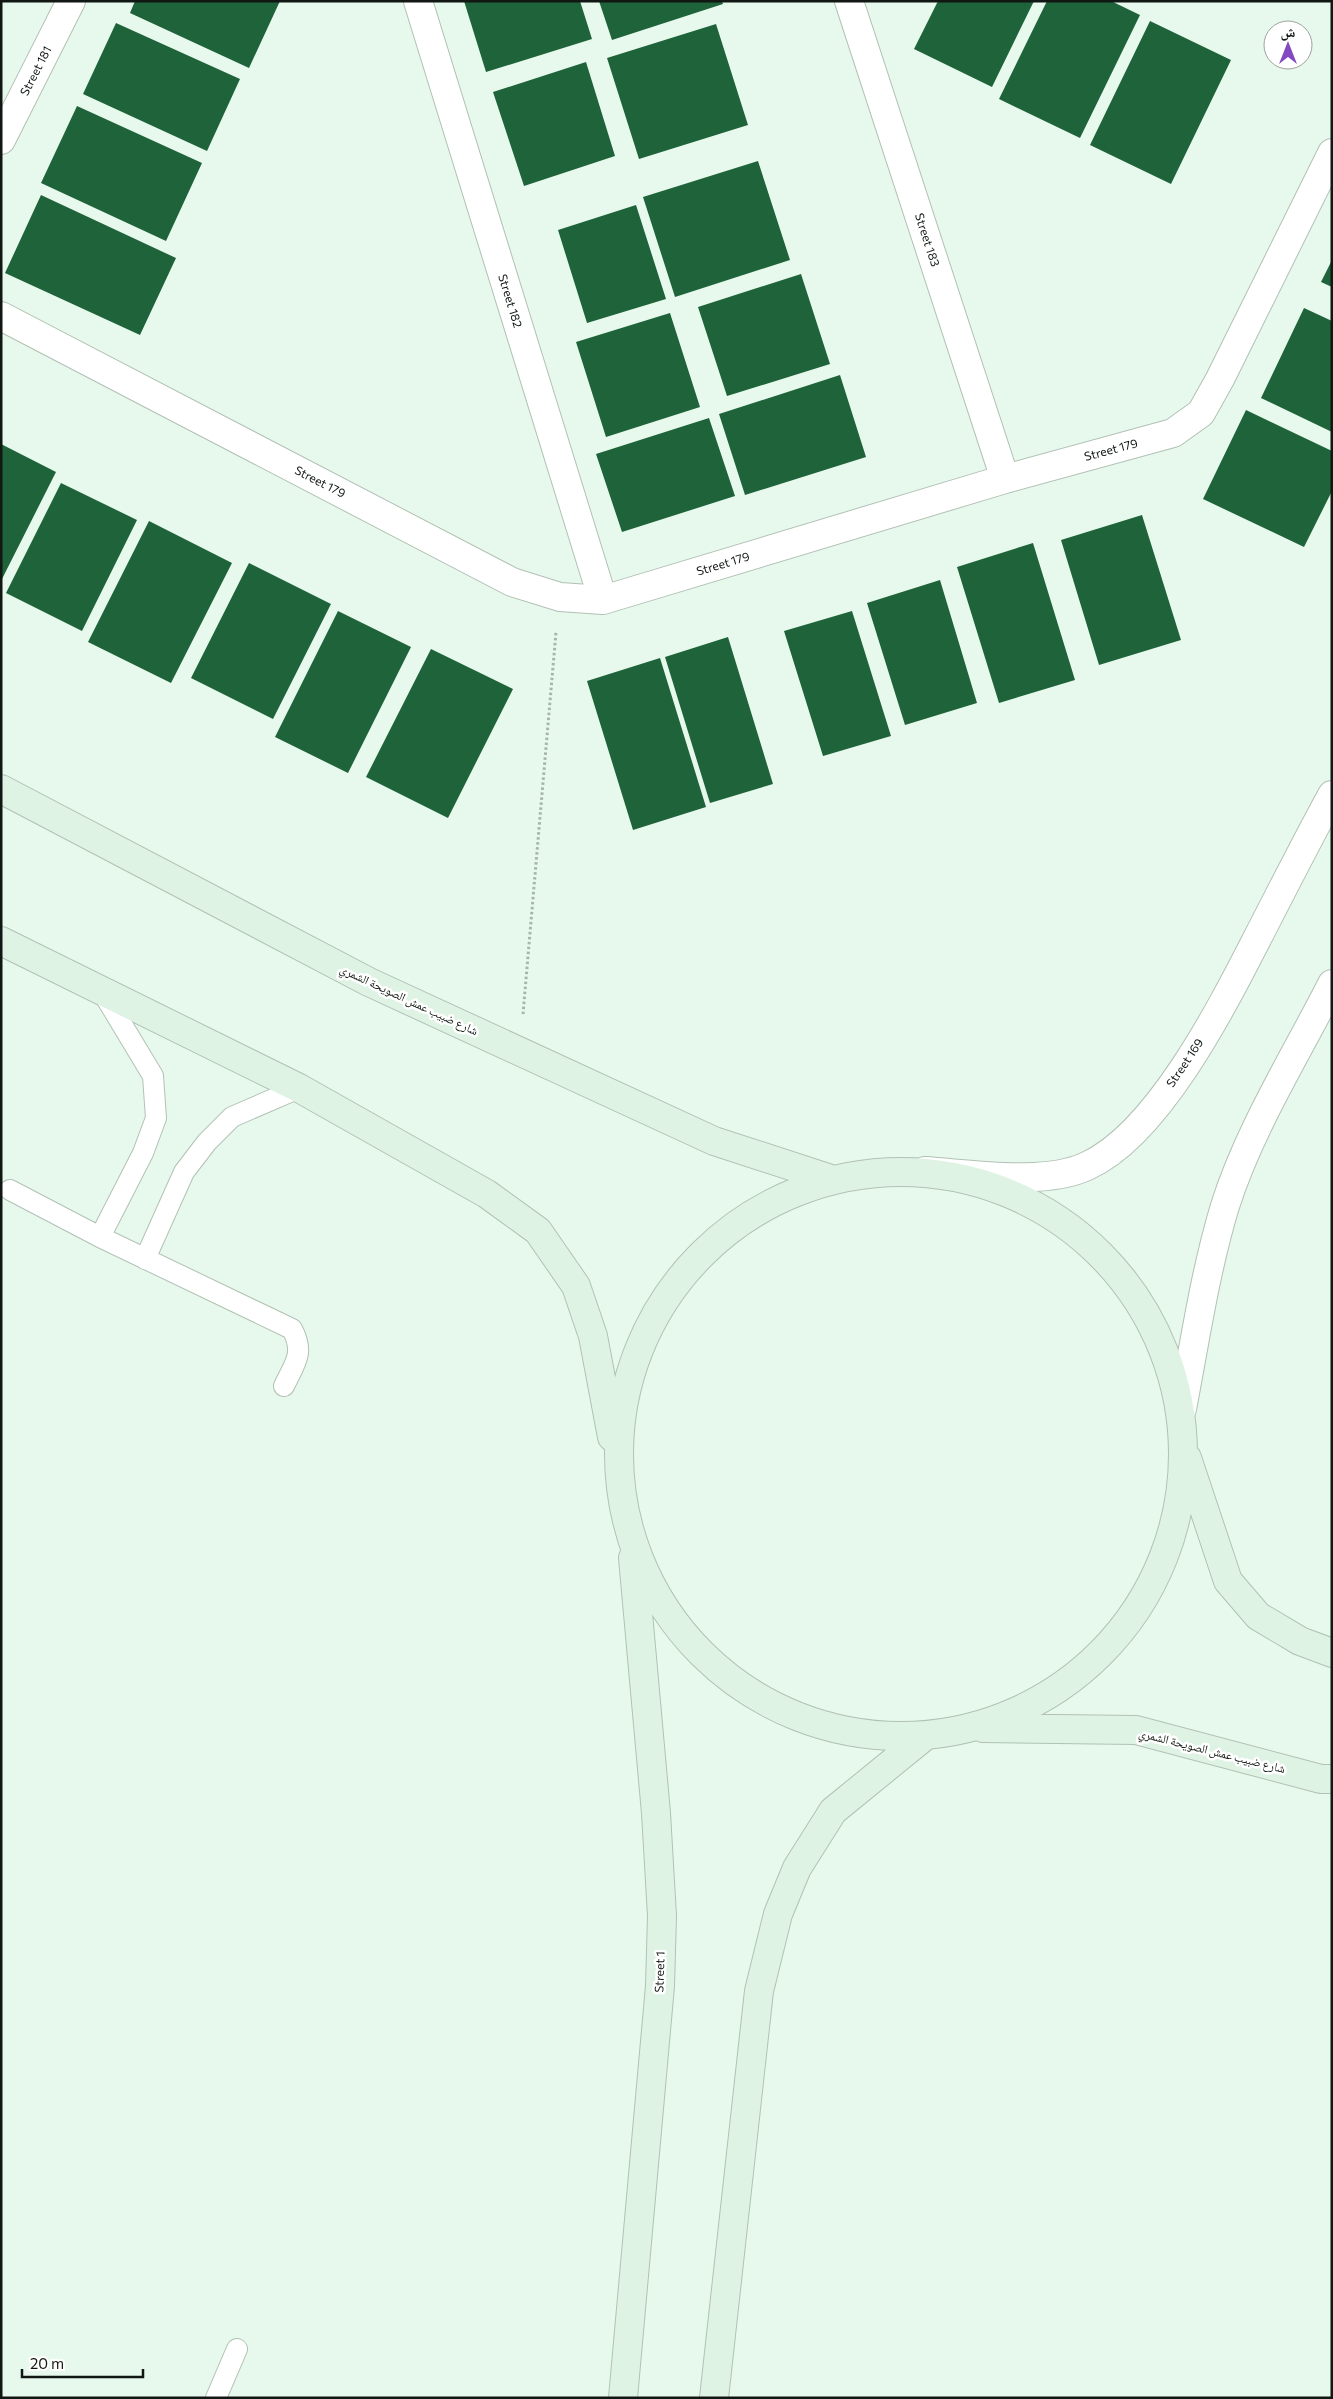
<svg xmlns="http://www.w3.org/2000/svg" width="1333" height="2399" font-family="Commissioner,'Noto Naskh Arabic',sans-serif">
  <rect width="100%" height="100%" fill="#e7f9ec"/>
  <path fill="#1f633a" d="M135 1H280L249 68 130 13Z
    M464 1H580L592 39 486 72Z
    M599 1H722L723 4 612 40Z
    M938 1H1034L992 87 914 49Z
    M1047 1H1111L1140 15 1080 138 999 99Z
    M1150 21 1231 60 1171 184 1090 145Z
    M116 23 240 79 207 151 83 94Z
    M716 24 748 125 639 159 607 58Z
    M586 62 615 156 524 186 493 92Z
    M77 106 202 163 166 241 41 183Z
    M758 161 790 260 675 297 643 197Z
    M41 195 176 258 140 335 5 273Z
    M636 205 666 299 587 323 558 230Z
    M1332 260V287L1321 282Z
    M801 274 830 364 727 396 698 307Z
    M1304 308 1332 321V432L1261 398Z
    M670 313 700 407 606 437 576 342Z
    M840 375 866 457 745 495 719 414Z
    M1246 410 1332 451V491L1304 547 1203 499Z
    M709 418 735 496 622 532 596 454Z
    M1 444 56 472 1 581Z
    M61 483 137 520 82 631 6 593Z
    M1142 515 1181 640 1099 665 1061 540Z
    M149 521 232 563 171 683 88 642Z
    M1033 543 1075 680 999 703 957 567Z
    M249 563 331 604 273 719 191 678Z
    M940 580 977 703 905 725 867 603Z
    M338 611 411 647 348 773 275 737Z
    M852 611 891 736 823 756 784 631Z
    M728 637 773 784 710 803 665 657Z
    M431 649 513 689 448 818 366 777Z
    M660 658 706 807 633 830 587 681Z"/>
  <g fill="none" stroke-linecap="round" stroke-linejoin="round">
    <defs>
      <path id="lane" d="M10 1190 100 1237 292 1329C305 1353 295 1363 284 1386
        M100 1237 143 1153 156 1118 153 1076 103 993
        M145 1259 184 1172 207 1142 232 1117 299 1088
        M216 2398 237 2349"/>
      <path id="street" d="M418 1 603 600
        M849 1 1005 479
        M1 140 71 1
        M1 316 512 582 560 597 603 600 1005 479 1173 433 1201 413 1220 379 1332 153
        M925 1171C972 1174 1045 1186 1087 1166 1160 1133 1226 999 1262 929 1285 884 1308 839 1332 795
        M1182 1409C1195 1341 1205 1272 1225 1206 1249 1130 1296 1055 1332 984"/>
      <path id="secondary" d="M1 789 369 982 714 1141 831 1179
        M1 941 299 1088 487 1194 538 1231 576 1286 593 1336 612 1437
        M619 1454a282 282 0 1 1 564 0a282 282 0 1 1-564 0Z
        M1187 1458 1228 1581 1258 1616 1300 1641 1332 1653
        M983 1728 1136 1730 1321 1779H1332
        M623 2398 660 1986 662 1916 656 1813 633 1558
        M714 2398 759 1991 778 1914 797 1868 833 1811 925 1736"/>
    </defs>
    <use href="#lane" stroke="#b1c1b5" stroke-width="22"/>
    <use href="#street" stroke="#b1c1b5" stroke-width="30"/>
    <use href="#secondary" stroke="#b1c1b5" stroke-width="30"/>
    <path stroke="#a6b5aa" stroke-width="3" stroke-dasharray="2.5 2.5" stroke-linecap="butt" d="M523 1014 556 632"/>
    <use href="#lane" stroke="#fff" stroke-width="20"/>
    <use href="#street" stroke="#fff" stroke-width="28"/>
    <use href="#secondary" stroke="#dff3e5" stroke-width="28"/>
  </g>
  <g text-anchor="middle" stroke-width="5" stroke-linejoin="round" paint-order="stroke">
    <g font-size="12" fill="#111712" stroke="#fff">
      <text transform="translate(36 71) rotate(-63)" y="4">Street 181</text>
      <text transform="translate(927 240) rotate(72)" y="4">Street 183</text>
      <text transform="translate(510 301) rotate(73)" y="4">Street 182</text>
      <text transform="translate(1111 450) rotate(-15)" y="4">Street 179</text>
      <text transform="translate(320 482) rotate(27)" y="4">Street 179</text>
      <text transform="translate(723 564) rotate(-17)" y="4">Street 179</text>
      <text transform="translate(409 1000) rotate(25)" y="4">شارع ضبيب عمش الصويحة الشمري</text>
      <text transform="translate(1185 1063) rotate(-56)" y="4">Street 169</text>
      <text transform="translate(1212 1751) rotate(14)" y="4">شارع ضبيب عمش الصويحة الشمري</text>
      <text transform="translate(660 1972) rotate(-88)" y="4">Street 1</text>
    </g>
  </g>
  <rect width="1333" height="2399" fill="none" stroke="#111712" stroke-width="5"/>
  <g transform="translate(1288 45)"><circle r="24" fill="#ffffff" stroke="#a0a2a0"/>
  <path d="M0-4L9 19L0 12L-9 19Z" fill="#8349c0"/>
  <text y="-8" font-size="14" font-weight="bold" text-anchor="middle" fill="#111712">ش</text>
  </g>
  <path d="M22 2369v8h121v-8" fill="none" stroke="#111712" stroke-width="2.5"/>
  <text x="30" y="2369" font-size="15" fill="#111712" stroke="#ffffff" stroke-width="4" paint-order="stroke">20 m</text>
</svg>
